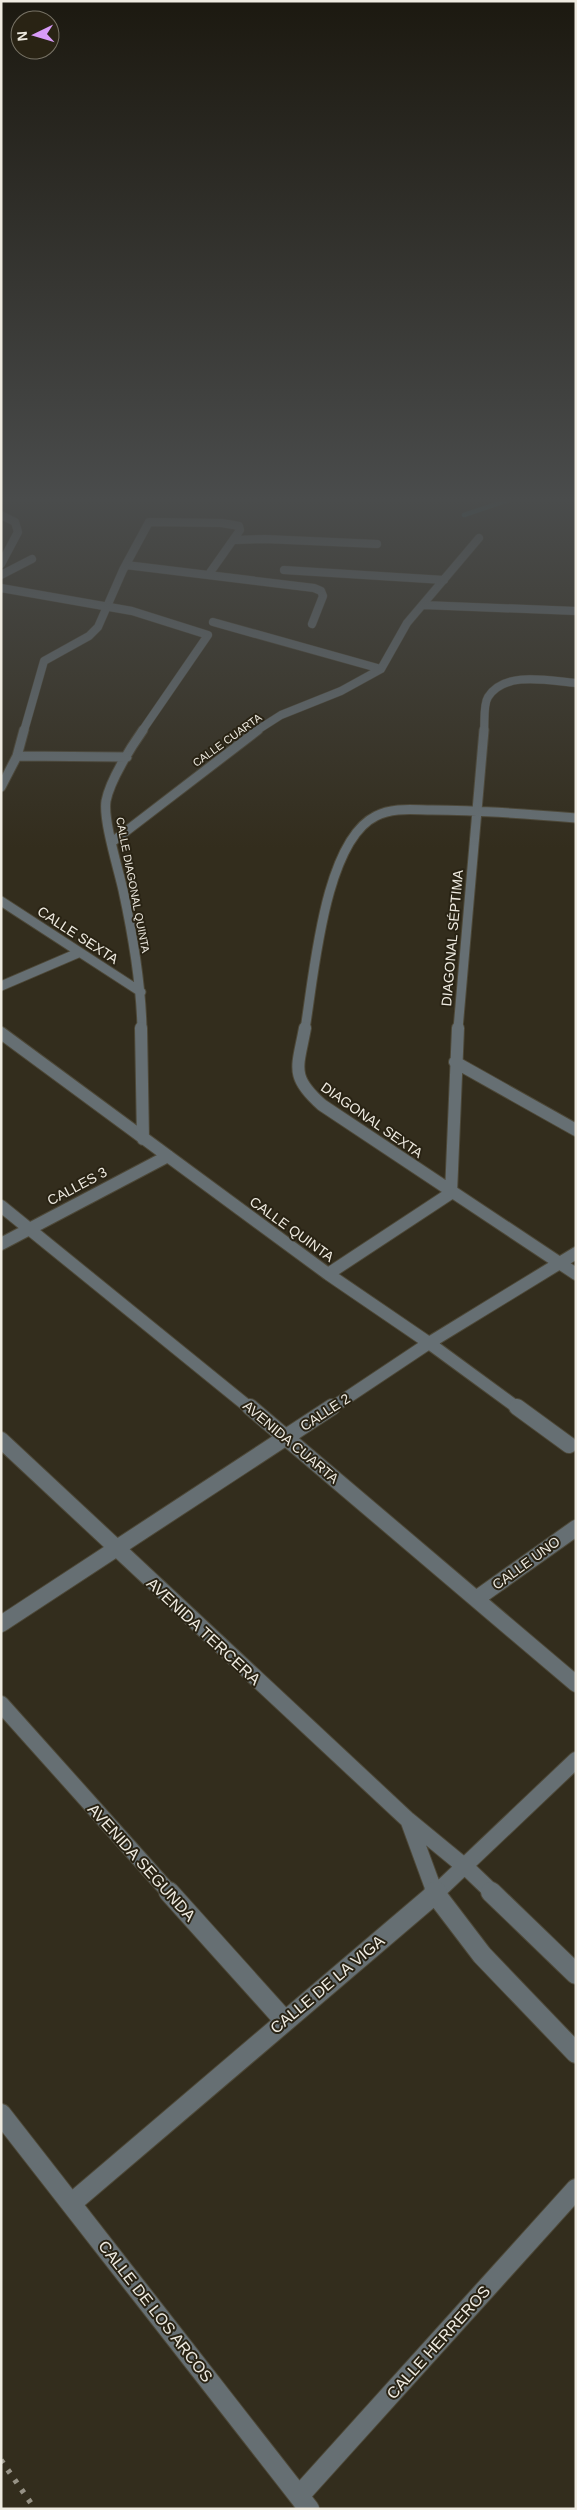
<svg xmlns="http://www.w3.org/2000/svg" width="577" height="2510" font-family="Arial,sans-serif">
  <rect width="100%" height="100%" fill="#332d1d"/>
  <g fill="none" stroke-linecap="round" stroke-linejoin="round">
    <path stroke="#2d7282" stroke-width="4.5" d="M464 515 517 497"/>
    <defs>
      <path id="minor-far4" d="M1 515 15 522 18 532 1 564
        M235 540 265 539 377 544
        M126 565 314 588 321 591 323 596 312 624
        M284 570 444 580
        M1 575 32 559
        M1 588 132 611 208 635 142 731
        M423 605 576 611
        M213 622 381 669
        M24 731 44 661 89 636 98 627 123 570 149 522 222 523 239 526 240 530 209 574
        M256 731 281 715 341 691 381 669 407 623 479 538
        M484 731C485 722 483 705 488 697 505 670 550 681 576 683"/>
      <path id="minor-far3" d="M17 756 127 757
        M1 787 17 756 24 730
        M112 842 258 730
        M1 901 141 992
        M1 986 78 953
        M142 1029C141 982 133 936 123 890 118 868 103 820 106 801 110 780 131 747 143 730
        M305 1029C314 976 324 841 376 816 393 807 414 810 432 810 480 810 528 814 576 818
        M458 1029 484 730"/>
      <path id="minor-far2" d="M141 1028 143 1139
        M305 1028C298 1067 289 1076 322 1105L576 1274
        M1 1033 328 1274 429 1343 519 1409
        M455 1062 576 1130
        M1 1206 251 1409
        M1 1244 168 1156
        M328 1274 451 1193 458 1028
        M330 1409 429 1343 576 1253"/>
      <path id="minor-far1" d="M250 1407 576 1684
        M517 1407 569 1445
        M1 1440 408 1820 470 1871 493 1893
        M476 1599 576 1528
        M1 1624 332 1407
        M1 1704 170 1893
        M409 1822 435 1893
        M436 1893 576 1760"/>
      <path id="minor" d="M169 1892 284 2020
        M434 1892 482 1955 576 2053
        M491 1892 576 1974
        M1 2114 309 2509
        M72 2203 437 1892
        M299 2496 576 2189"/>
    </defs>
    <use href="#minor-far4" stroke="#4d4838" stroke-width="9"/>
    <use href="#minor-far3" stroke="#4d4838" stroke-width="11"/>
    <use href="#minor-far2" stroke="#4d4838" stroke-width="14"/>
    <use href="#minor-far1" stroke="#4d4838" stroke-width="18"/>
    <use href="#minor" stroke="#4d4838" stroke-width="22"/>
    <use href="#minor-far4" stroke="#666f73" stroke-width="8"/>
    <use href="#minor-far3" stroke="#666f73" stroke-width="9"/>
    <use href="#minor-far2" stroke="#666f73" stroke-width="12"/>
    <use href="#minor-far1" stroke="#666f73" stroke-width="16"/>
    <use href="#minor" stroke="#666f73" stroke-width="20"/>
    <path stroke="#979286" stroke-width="5.5" stroke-dasharray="4 8" stroke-linecap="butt" d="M1 2460 35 2509"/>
  </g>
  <linearGradient id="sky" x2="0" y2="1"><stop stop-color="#1c1910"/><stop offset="0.59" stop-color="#4a4c4c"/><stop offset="1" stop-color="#4a4c4c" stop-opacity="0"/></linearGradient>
  <rect width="577" height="848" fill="url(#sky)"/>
  <g text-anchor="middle" stroke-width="4" stroke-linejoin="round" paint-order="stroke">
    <g font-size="11" fill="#efebe1" stroke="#292314">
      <text transform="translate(227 740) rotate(-36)" y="4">CALLE CUARTA</text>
      <text transform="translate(133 885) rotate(79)" y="4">CALLE DIAGONAL QUINTA</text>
    </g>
    <g font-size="14" fill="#efebe1" stroke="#292314">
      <text transform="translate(78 935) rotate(33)" y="5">CALLE SEXTA</text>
      <text transform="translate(452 938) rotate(-85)" y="5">DIAGONAL SÉPTIMA</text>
      <text transform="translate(372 1120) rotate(35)" y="5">DIAGONAL SEXTA</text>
      <text transform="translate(77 1186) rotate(-28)" y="5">CALLES 3</text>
      <text transform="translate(292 1229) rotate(36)" y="5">CALLE QUINTA</text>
      <text transform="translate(325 1412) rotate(-33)" y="5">CALLE 2</text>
      <text transform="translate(291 1442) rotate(40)" y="5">AVENIDA CUARTA</text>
      <text transform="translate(526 1563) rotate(-36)" y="5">CALLE UNO</text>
    </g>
    <g font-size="16" fill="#efebe1" stroke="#292314">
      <text transform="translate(204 1631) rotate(43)" y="6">AVENIDA TERCERA</text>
      <text transform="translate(142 1862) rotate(48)" y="6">AVENIDA SEGUNDA</text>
      <text transform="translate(327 1984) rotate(-40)" y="6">CALLE DE LA VIGA</text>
      <text transform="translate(156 2311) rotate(52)" y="6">CALLE DE LOS ARCOS</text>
      <text transform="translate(438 2342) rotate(-48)" y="6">CALLE HERREROS</text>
    </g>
  </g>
  <rect width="577" height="2510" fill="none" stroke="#efebe1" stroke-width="5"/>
  <g transform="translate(35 35) rotate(265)"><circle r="24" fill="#292314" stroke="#787366"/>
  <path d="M0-4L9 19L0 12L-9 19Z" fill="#d89bf8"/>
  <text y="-8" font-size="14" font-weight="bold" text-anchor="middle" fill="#efebe1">N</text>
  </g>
</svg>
